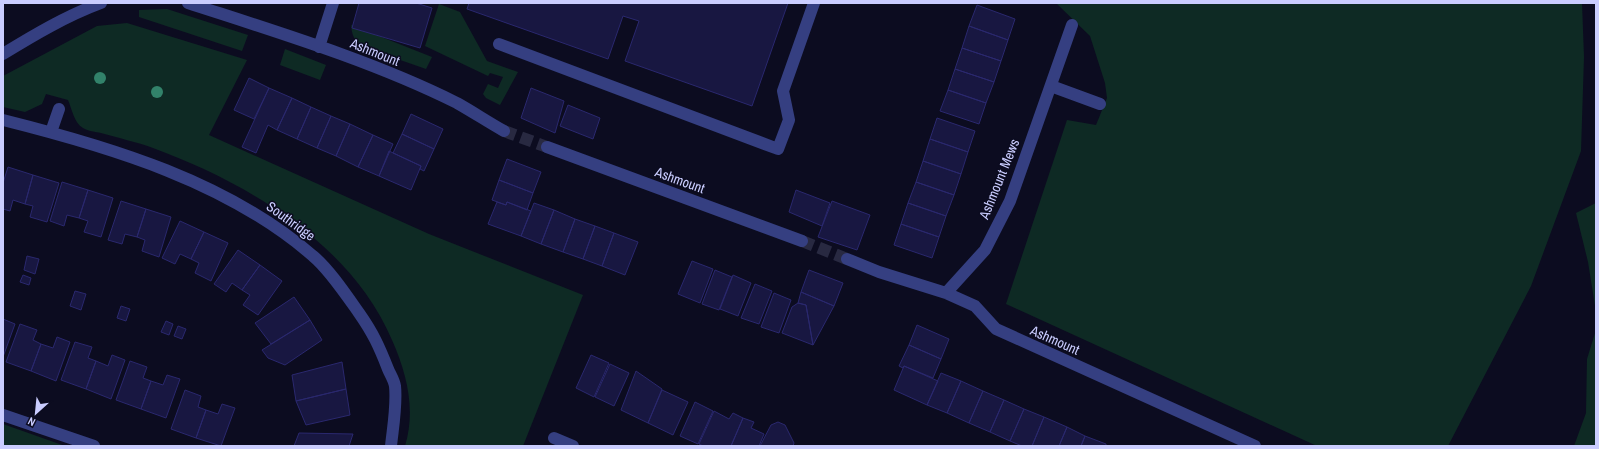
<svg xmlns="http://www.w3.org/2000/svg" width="1599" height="449" font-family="'Archivo Narrow',sans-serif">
  <rect width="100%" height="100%" fill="#0c0c20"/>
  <path fill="#0e2a24" d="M1056 3H1582L1584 57 1581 151 1531 286 1448 446H1317L1006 304 1067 120 1096 125 1107 98 1105 83 1090 36Z
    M439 4 460 12 487 61 518 72 500 105 486 98 483 94 488 84 498 88 503 77 490 73 488 76 425 46Z
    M167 9 248 35 242 51 139 17V10Z
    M127 23 247 60 209 135 429 234 583 295 523 446H405C416 410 407 374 392 340 351 244 248 183 153 148 137 142 118 138 101 133 96 132 88 131 83 128 74 123 72 109 68 100L46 94 42 104 25 112 3 107V76L97 26Z
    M351 25 432 57 426 69 363 47C354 41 352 35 351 25Z
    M285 49 326 65 320 80 280 65Z
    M1596 203V312L1588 262 1576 213Z
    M1596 330V446H1574L1586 413 1587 359Z
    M3 424 65 446H3Z"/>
  <path fill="#181741" stroke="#2a286e" d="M359 3H416L432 8 420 48 352 28Z
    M469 3H788L752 106 625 61 639 21 623 16 608 59 467 9Z
    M977 5 1015 19 1008 40 969 26Z
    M969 26 1008 40 1001 61 962 48Z
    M962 48 1001 61 994 82 955 69Z
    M955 69 994 82 986 103 948 90Z
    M249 78 269 88 254 119 234 110Z
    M269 88 292 98 277 130 268 125 256 153 242 147Z
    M531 88 564 101 555 133 521 118Z
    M948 90 986 103 979 124 940 111Z
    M292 98 311 107 297 139 277 130Z
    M568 105 600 118 593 139 560 126Z
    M311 107 331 116 317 148 297 139Z
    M411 114 443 129 434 149 402 134Z
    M331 116 350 124 336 156 317 148Z
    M937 118 975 131 968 152 930 139Z
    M350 124 373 135 358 167 336 156Z
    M402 134 434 149 424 171 420 169 421 166 393 153Z
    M373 135 393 144 379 176 358 167Z
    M930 139 968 152 961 174 923 161Z
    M389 151 421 166 411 190 379 176Z
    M507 159 541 172 533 193 499 180Z
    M923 161 961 174 954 195 916 182Z
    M8 167 33 175 25 204 13 200 10 211 3 209V183Z
    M33 175 59 183 47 222 30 217 33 206 25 204Z
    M499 180 533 193 527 210 507 202 506 205 492 200Z
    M62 182 88 190 79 218 67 215 64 226 50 221Z
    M916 182 954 195 946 216 908 203Z
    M88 190 113 198 101 237 84 232 88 221 79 218Z
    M796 190 830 203 822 226 789 212Z
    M121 201 146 209 137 237 125 234 122 244 108 240Z
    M832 201 870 215 857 250 818 237Z
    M497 202 506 205 507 202 531 211 521 236 488 224Z
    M534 203 554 210 541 244 521 236Z
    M908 203 946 216 939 237 901 224Z
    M146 209 171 217 159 257 142 251 145 240 137 237Z
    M554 210 575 219 563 252 541 244Z
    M575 219 595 226 583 259 563 252Z
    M180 221 204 232 191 259 180 254 175 264 162 258Z
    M901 224 939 237 932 258 894 245Z
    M595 226 614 233 602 266 583 259Z
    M204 232 228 243 211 281 195 273 199 263 191 259Z
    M614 233 638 242 625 275 602 266Z
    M238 250 260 265 242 290 232 283 226 292 214 284Z
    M27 256 39 259 35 274 24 270Z
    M692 261 713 269 700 303 678 294Z
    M260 265 282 281 258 315 243 305 250 295 242 290Z
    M715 270 732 277 719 310 702 304Z
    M809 270 843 283 834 306 801 292Z
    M23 275 31 278 29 285 20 282Z
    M733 275 751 283 738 316 720 309Z
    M755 284 772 291 759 324 741 318Z
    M75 291 86 294 81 310 70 306Z
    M801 292 834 306 813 345 806 305 798 303Z
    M774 293 791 300 779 333 761 327Z
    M294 297 310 320 271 344 255 323Z
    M798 303 806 305 813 345 782 333 792 307Z
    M121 306 130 309 126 321 117 318Z
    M3 319 15 324 3 357Z
    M310 320 322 340 285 365 268 358 262 350Z
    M166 321 173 324 169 335 161 332Z
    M20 324 37 330 33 340 41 344 31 371 6 362Z
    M917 325 949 339 941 359 909 345Z
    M178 326 186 329 182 339 174 336Z
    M57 337 70 342 56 381 31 371 41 344 53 348Z
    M75 342 92 347 88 358 96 361 86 389 61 380Z
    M909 345 941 359 933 378 904 366 903 368 899 366Z
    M112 355 125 360 111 399 86 389 96 361 108 366Z
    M591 355 609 363 594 397 576 388Z
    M130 361 147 367 143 378 151 381 141 409 116 400Z
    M342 362 346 389 296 401 292 375Z
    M610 364 629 373 614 406 595 397Z
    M904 366 938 381 927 405 894 390Z
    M636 371 662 389 648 423 621 410Z
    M941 373 961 381 947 413 927 405Z
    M167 375 180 379 166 418 141 409 151 381 163 385Z
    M961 381 983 391 969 423 947 413Z
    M346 389 350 415 306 425 296 401Z
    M185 390 201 396 198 407 206 410 196 438 171 429Z
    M662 390 688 402 673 435 648 423Z
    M983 391 1004 400 990 432 969 423Z
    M1004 400 1024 409 1010 441 990 432Z
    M695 402 713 411 698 444 680 436Z
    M222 404 235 408 221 446 196 438 206 410 218 414Z
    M1024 409 1044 417 1032 446H1022L1010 441Z
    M714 411 729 419 733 413 743 418 731 446H703L699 444Z
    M1044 417 1067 427 1059 446H1032Z
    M743 418 754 422 751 428 764 434 759 446H731Z
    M778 422 785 425 794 443 793 446H760L771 425Z
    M1067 427 1085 436 1081 446H1059Z
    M299 433 353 434 349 446H294Z
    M1085 436 1106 444V446H1081Z"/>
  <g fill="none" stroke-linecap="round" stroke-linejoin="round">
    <path stroke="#282941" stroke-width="12" stroke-dasharray="12 6" stroke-linecap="butt" d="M504 131 547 147
      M802 241 847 259"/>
    <path stroke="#353f81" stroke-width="12" d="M188 3C277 32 373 61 457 103 473 112 488 122 504 131
      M499 44 778 149 789 120 783 91 814 3
      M319 47 333 3
      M3 54C34 35 66 16 101 3
      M1051 86 1100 104
      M3 120C111 147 228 182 313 256 329 269 347 296 359 313 373 333 379 346 388 369 390 374 394 380 395 386 397 405 393 427 391 446
      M51 132 59 109
      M547 147 802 241
      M847 259 879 272 946 293 975 306 996 329 1255 446
      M946 293 985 250 1010 201 1072 25
      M3 415 94 446
      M554 438 573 446"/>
  </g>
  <g fill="#32826a">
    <circle cx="100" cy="78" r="6"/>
    <circle cx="157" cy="92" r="6"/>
  </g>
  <g text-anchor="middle" stroke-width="3" stroke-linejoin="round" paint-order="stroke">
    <g font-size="14" fill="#cacdff" stroke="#0c0c20">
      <text transform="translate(375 52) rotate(22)" y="5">Ashmount</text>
      <text transform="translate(999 179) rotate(-68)" y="5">Ashmount Mews</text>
      <text transform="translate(680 180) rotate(20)" y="5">Ashmount</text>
      <text transform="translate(291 221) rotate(36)" y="5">Southridge</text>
      <text transform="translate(1055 340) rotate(24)" y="5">Ashmount</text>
    </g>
  </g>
  <rect width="1599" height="449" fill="none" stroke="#cacdff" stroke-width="8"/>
  <g transform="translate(36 413) rotate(207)" stroke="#0c0c20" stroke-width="3" paint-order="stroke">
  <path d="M0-3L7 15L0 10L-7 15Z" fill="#cacdff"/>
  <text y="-6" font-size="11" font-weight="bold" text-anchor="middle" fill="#cacdff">N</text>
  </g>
</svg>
